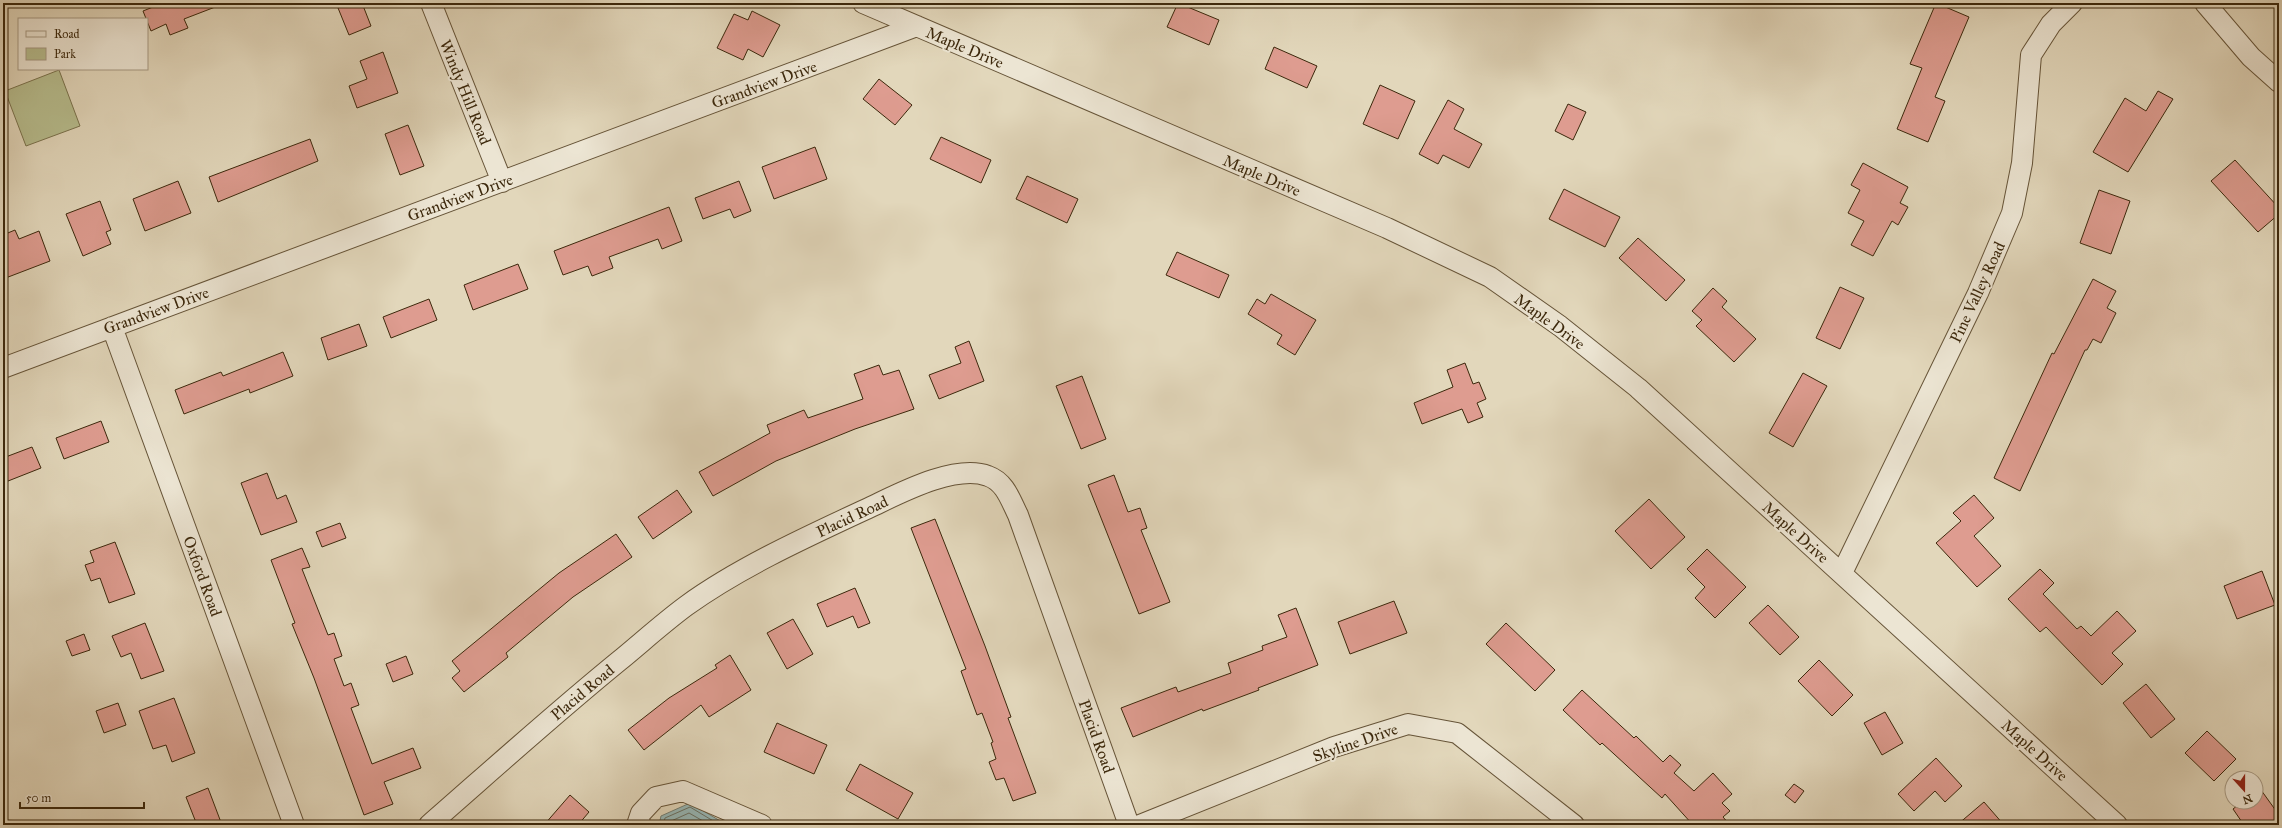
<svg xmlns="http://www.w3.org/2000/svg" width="2282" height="828" font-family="'IM FELL Great Primer',serif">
  <rect width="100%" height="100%" fill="#e2d7bb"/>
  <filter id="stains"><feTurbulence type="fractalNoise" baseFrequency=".005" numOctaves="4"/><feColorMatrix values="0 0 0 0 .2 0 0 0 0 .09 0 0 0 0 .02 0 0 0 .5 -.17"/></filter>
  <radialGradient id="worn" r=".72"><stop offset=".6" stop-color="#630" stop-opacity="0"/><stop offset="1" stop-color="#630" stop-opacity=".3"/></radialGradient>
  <path fill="#b7bd8e" stroke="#7a724d" d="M59 70 80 126 26 146 5 91Z
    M3 820 102 825H3Z"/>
  <path fill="#97b8b8" stroke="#737e73" d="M690 803 727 825H659L661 816Z"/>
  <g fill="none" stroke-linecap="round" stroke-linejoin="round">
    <path stroke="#6a7062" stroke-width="1" d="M663 825 665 818 690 807 720 825
      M668 825 669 822 689 813 710 825"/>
  </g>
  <path fill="#de9c90" stroke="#3c280c" d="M163 3H223V4L184 19 188 28 170 35 166 24 151 31 143 11Z
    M336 3H362L371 26 349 35Z
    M1178 3 1219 20 1209 45 1167 27Z
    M1936 3 1969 17 1935 97 1945 101 1928 142 1897 129 1922 68 1910 64Z
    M752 11 780 25 763 57 748 49 743 60 717 48 734 14 748 20Z
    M1274 47 1317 66 1307 88 1265 69Z
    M383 52 398 93 357 108 349 86 367 79 360 61Z
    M879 79 912 105 895 125 863 99Z
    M1380 85 1415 101 1398 139 1363 124Z
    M2158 91 2173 99 2128 172 2093 152 2125 98 2146 111Z
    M1448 100 1464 109 1454 129 1482 144 1469 168 1443 155 1438 164 1419 154Z
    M1568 104 1586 112 1573 140 1555 131Z
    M408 125 424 166 400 175 385 134Z
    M941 137 991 160 981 183 930 159Z
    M310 139 318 161 218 202 209 177Z
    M815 147 827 179 774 199 762 167Z
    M2235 160 2279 208V214L2258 232 2211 181Z
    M1863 163 1908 187 1900 203 1908 207 1898 225 1892 221 1873 256 1851 245 1864 221 1848 213 1860 190 1851 185Z
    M1027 176 1078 199 1067 223 1016 199Z
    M178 181 191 213 145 231 133 199Z
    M739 181 751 211 734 218 730 209 703 219 695 198Z
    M1564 189 1620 217 1605 247 1549 219Z
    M2099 190 2130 201 2111 254 2080 243Z
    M100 201 111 230 106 232 111 244 83 256 66 214Z
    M669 207 682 241 662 249 658 239 609 257 613 268 592 276 588 266 563 275 554 251Z
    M15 230 19 239 39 231 50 261 3 279V235Z
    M1638 238 1685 280 1666 301 1619 258Z
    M1177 252 1229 275 1219 298 1166 275Z
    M518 264 528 289 473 310 464 285Z
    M2093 279 2116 291 2107 308 2116 313 2101 343 2093 339 2087 350H2085L2020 491 1994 478 2052 353 2054 354Z
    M1840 287 1864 298 1840 349 1816 338Z
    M1713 288 1727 301 1722 307 1756 339 1734 362 1696 326 1702 320 1692 311Z
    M1271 294 1316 320 1295 355 1277 344 1282 335 1248 314 1257 299 1265 304Z
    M429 299 437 320 391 338 383 317Z
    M359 324 367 346 328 360 321 338Z
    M969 341 984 381 939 399 929 375 961 363 955 347Z
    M283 352 293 376 250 393 249 389 184 414 175 390 221 372 223 376Z
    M1465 363 1473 384 1479 382 1486 399 1477 403 1483 417 1468 423 1462 409 1422 424 1414 403 1453 387 1447 370Z
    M879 365 883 375 899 370 914 409 855 429 776 461 713 496 699 472 770 433 767 425 804 410 808 418 863 399 854 374Z
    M1803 373 1827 386 1793 447 1769 433Z
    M1082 376 1106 439 1081 449 1056 386Z
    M101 421 109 442 64 459 56 438Z
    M32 447 41 468 3 483V458Z
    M267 473 277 499 286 495 297 522 261 535 241 483Z
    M1114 475 1128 512 1140 508 1147 528 1141 530 1170 602 1139 614 1088 485Z
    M677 490 692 512 653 539 638 517Z
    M1974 495 1994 518 1974 536 2001 566 1977 587 1936 543 1961 521 1953 513Z
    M1649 499 1685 537 1651 569 1615 531Z
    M935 519 985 646 1011 717 1008 718 1036 793 1013 801 1004 778 996 780 989 762 996 759 991 743 993 742 982 713 977 715 961 671 966 669 911 528Z
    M340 523 346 538 322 547 316 532Z
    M616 534 632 557 573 597 506 653 508 657 464 692 452 678 460 671 452 661 559 573Z
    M115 542 135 594 109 603 100 578 91 581 85 565 94 562 90 551Z
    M302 548 310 567 302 569 328 635 334 633 342 656 334 659 344 686 351 683 359 705 351 708 372 764 413 748 421 768 384 782 393 804 364 815 314 678 292 624 295 623 271 560Z
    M1707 549 1746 587 1715 618 1695 598 1705 587 1687 569Z
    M2040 569 2054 583 2043 594 2077 629 2081 626 2091 636 2117 611 2136 631 2112 653 2123 664 2102 685 2046 627 2040 632 2008 599Z
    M2262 571 2275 605 2237 619 2224 586Z
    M855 588 870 623 858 628 853 616 827 627 817 604Z
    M1394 601 1407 633 1350 654 1338 622Z
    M1768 605 1799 637 1780 655 1749 623Z
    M1296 608 1318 665 1258 688 1259 690 1203 711 1202 709 1133 737 1121 708 1176 687 1178 692 1231 673 1228 663 1263 650 1262 646 1287 637 1278 615Z
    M793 619 813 654 787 669 767 633Z
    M145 623 164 671 141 679 131 653 121 657 112 636Z
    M1506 623 1555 670 1535 691 1486 644Z
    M84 634 90 650 72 656 66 641Z
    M730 655 751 690 709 717 701 705 644 750 628 730 669 698 717 668 715 665Z
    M406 656 413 674 393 682 386 664Z
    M1819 660 1853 695 1832 716 1798 681Z
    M2146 684 2175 719 2151 738 2123 703Z
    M1582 690 1634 738 1636 736 1663 762 1670 755 1681 765 1674 773 1694 791 1713 773 1732 794 1722 803 1730 811 1723 817 1730 825H1693L1665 794 1662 798 1602 743 1600 745 1563 710Z
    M174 698 195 753 172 762 166 745 153 749 139 711Z
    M118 703 126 725 104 733 96 711Z
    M1885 712 1903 743 1882 755 1864 723Z
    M777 723 827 745 814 774 764 752Z
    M2207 731 2236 759 2214 781 2185 753Z
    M1936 758 1962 786 1945 802 1935 791 1914 811 1898 794Z
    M860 764 913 793 898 819 846 790Z
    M2256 783 2279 815V818L2269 825H2244L2233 809 2242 802H2256Z
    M1794 784 1804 791 1795 803 1785 795Z
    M208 788 222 825H197L186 797Z
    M570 795 589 812 578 825H544Z
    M1984 802 2004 825H1957Z"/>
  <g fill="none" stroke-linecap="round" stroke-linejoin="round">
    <defs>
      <path id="minor" d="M431 3 502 182
        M863 3 1387 228 1490 277 1560 326 1638 388 2117 825
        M2205 3 2251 57 2279 82
        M112 327 294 825
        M3 368 917 26
        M1842 573 1978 293 2012 213 2022 163 2031 55 2051 24 2072 3
        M429 825C492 770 554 714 619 661 641 643 663 623 686 606 741 566 813 534 875 505 904 491 957 464 988 476 1005 482 1010 499 1018 515L1129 825
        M637 825 641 813 656 797 683 791 762 825
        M1140 825 1334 747 1408 724 1457 733 1574 825"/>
    </defs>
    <use href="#minor" stroke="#665438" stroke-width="22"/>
    <use href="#minor" stroke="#ece5d3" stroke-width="20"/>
  </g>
  <g text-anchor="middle" stroke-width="4" stroke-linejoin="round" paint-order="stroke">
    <g font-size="16" fill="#3c280c" stroke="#ece5d3">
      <text transform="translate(965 47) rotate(23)" y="6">Maple Drive</text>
      <text transform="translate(764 84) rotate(-20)" y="6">Grandview Drive</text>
      <text transform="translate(466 92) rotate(68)" y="6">Windy Hill Road</text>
      <text transform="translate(1262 175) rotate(23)" y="6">Maple Drive</text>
      <text transform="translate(460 197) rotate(-20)" y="6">Grandview Drive</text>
      <text transform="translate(1977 292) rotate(-65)" y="6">Pine Valley Road</text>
      <text transform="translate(156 310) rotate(-20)" y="6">Grandview Drive</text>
      <text transform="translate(1550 321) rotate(36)" y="6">Maple Drive</text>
      <text transform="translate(852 516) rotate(-25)" y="6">Placid Road</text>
      <text transform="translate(1796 532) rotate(42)" y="6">Maple Drive</text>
      <text transform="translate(203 576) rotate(70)" y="6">Oxford Road</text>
      <text transform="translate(582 692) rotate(-40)" y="6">Placid Road</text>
      <text transform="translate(1097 736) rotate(70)" y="6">Placid Road</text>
      <text transform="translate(1355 742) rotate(-19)" y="6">Skyline Drive</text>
      <text transform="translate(2035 750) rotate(42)" y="6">Maple Drive</text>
    </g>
  </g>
  <rect width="2282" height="828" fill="none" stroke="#e2d7bb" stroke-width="16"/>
  <rect x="4" y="4" width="2274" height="820" fill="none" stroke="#3c280c" stroke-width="2"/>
  <rect x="8" y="8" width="2266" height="812" fill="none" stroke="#3c280c"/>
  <rect x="18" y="18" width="130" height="52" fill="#ece5d3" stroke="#a69983"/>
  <rect x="26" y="31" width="20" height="6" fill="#ece5d3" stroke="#a69983"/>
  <text x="54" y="38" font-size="12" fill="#3c280c">Road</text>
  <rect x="26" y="48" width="20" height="12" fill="#b7bd8e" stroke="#a69983"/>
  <text x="54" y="58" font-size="12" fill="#3c280c">Park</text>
  <g transform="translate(2244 790) rotate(159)"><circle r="19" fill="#ece5d3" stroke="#a69983"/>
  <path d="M0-3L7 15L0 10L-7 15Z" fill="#8f2418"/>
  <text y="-6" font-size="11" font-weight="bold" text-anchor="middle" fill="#3c280c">N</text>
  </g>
  <path d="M20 802v6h124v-6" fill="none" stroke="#3c280c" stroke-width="2"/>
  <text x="26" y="802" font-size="12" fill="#3c280c" stroke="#ece5d3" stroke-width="3" paint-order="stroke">50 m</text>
  <rect width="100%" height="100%" filter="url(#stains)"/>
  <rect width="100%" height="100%" fill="url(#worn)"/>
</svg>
